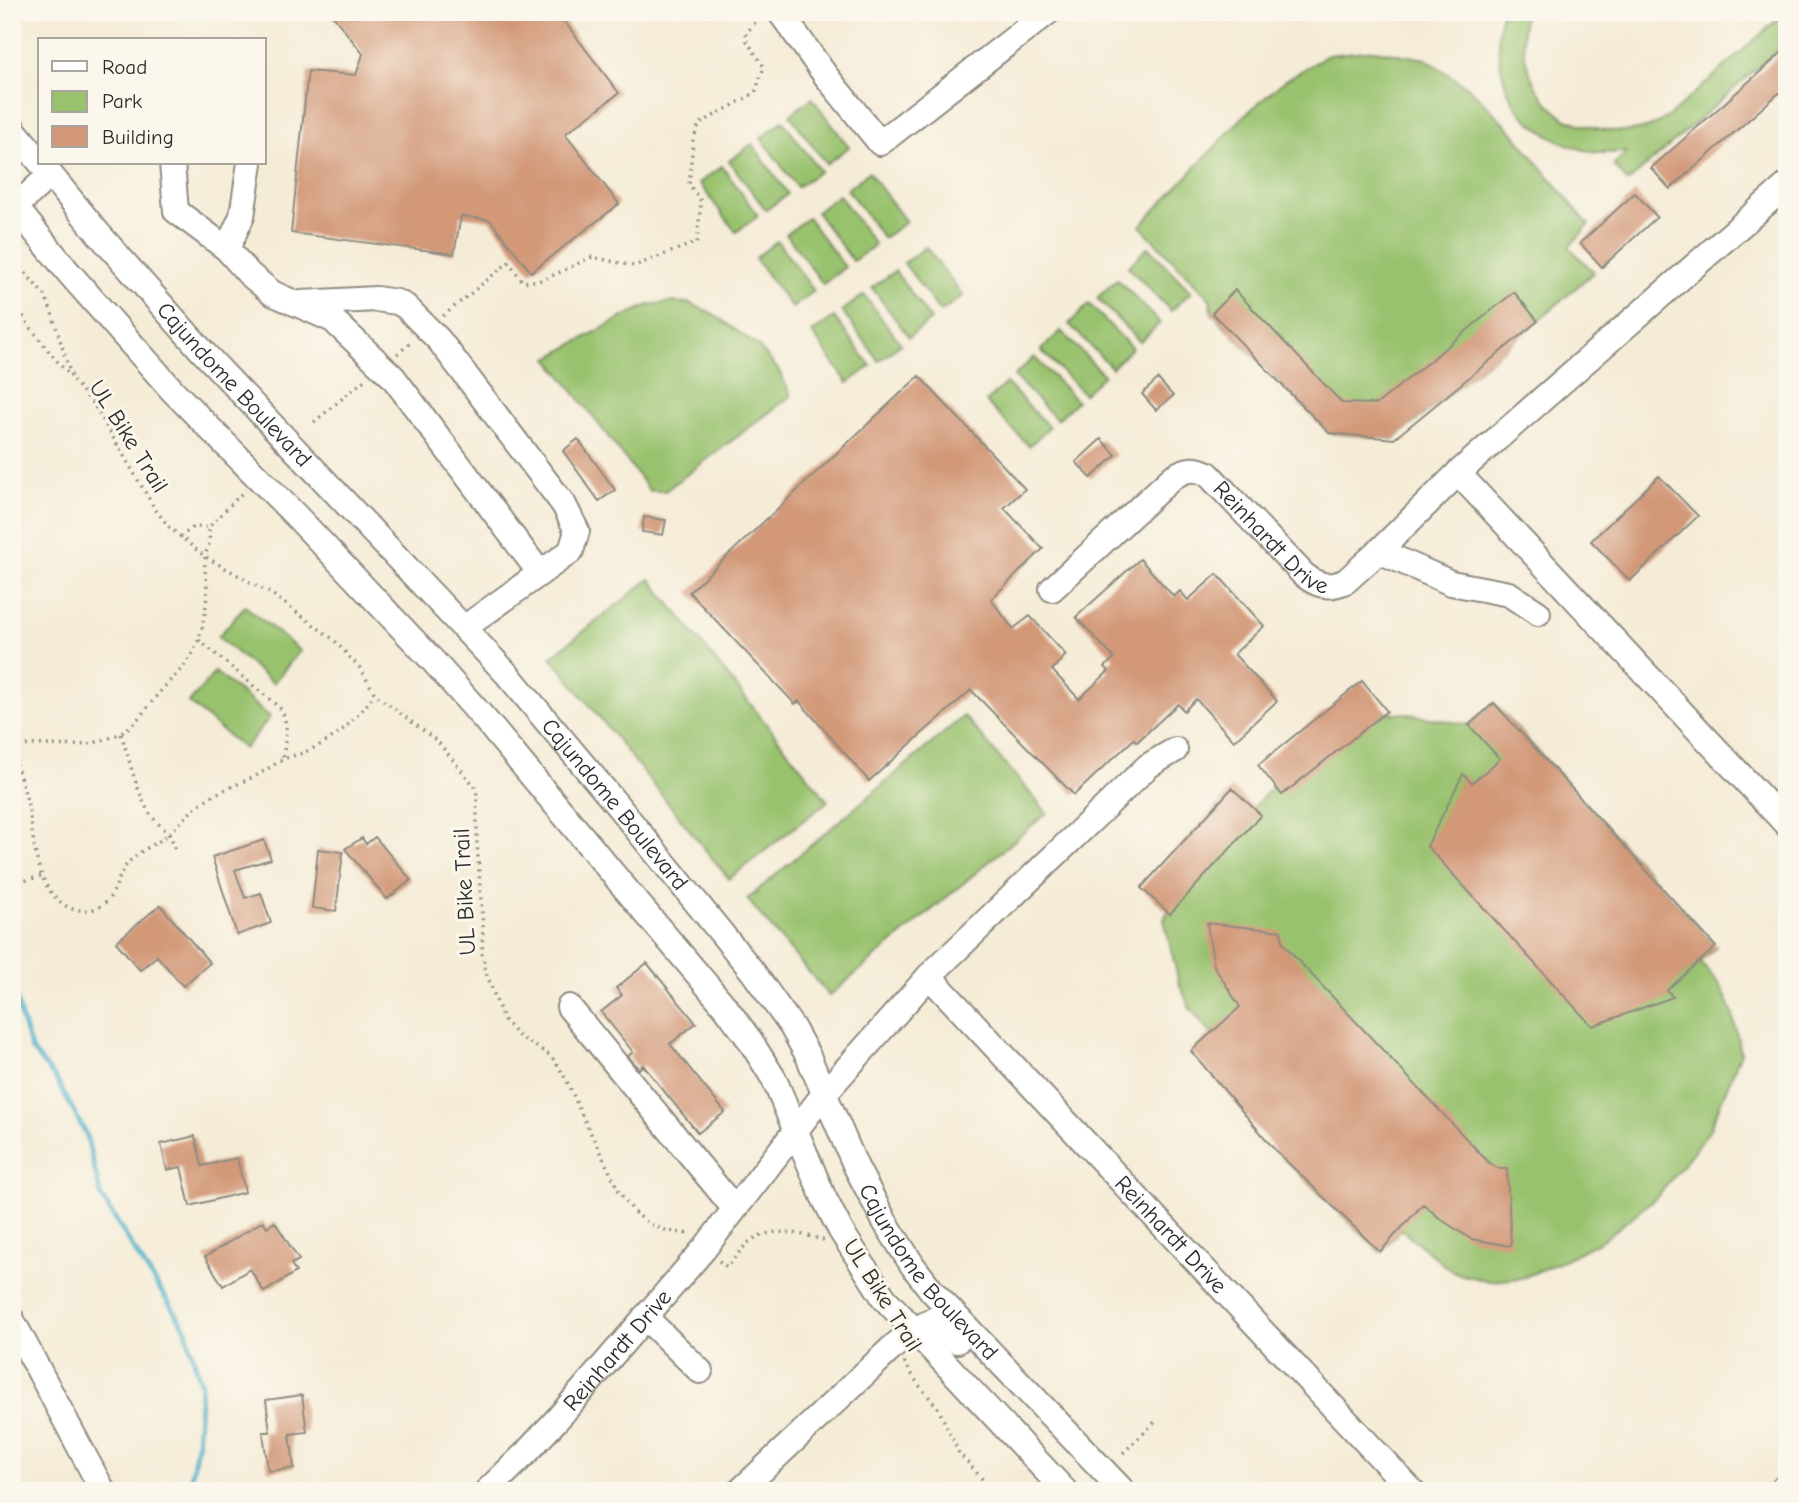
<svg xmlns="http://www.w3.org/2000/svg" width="1799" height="1503" font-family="'Comic Neue',sans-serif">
  <rect width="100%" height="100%" fill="#fbf7ec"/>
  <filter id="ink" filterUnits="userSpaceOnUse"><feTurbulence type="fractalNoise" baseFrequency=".0143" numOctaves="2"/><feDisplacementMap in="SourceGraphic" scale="14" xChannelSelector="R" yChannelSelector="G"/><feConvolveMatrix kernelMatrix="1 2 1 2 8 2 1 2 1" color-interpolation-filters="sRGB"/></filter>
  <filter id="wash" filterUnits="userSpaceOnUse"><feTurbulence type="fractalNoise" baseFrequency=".00686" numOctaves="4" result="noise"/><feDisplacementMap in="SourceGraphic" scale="28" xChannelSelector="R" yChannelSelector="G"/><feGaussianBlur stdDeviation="1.57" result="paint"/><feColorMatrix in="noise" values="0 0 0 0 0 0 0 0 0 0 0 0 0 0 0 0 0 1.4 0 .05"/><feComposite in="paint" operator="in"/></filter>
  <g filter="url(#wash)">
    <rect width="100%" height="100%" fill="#f5ecd7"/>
    <path fill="#99c26e" stroke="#62764c" stroke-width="2" d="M1502 12H1525C1517 51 1531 95 1565 118 1576 124 1589 127 1601 129 1616 132 1635 132 1650 127 1656 124 1663 120 1669 116L1786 12 1787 42 1628 182 1613 165 1627 152C1613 152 1597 155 1584 150 1562 144 1538 131 1523 115 1501 92 1493 42 1502 12Z
      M1375 50 1426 59 1470 89 1509 128 1589 225 1569 247 1594 272 1538 321 1394 439 1329 433 1212 313 1210 299 1140 226 1244 116 1284 81 1328 55Z
      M812 98 849 147 826 164 790 115Z
      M783 121 820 171 797 187 761 138Z
      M752 144 788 194 766 210 729 161Z
      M722 166 758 216 736 232 699 183Z
      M869 172 906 222 883 238 847 189Z
      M839 195 875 245 853 261 816 212Z
      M808 218 845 267 823 284 786 234Z
      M777 241 814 291 792 308 755 258Z
      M926 247 963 296 940 312 904 263Z
      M1148 247 1191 292 1171 311 1128 267Z
      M895 271 931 320 909 337 872 288Z
      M1117 279 1160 323 1140 342 1097 298Z
      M864 295 901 344 879 361 842 311Z
      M671 302 689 303 712 313 759 347 779 371 791 396 665 491H650L548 358 623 317 649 305Z
      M1089 304 1132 348 1112 368 1069 324Z
      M834 317 871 366 848 383 812 333Z
      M1061 331 1104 375 1084 394 1041 350Z
      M1034 357 1077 401 1057 420 1014 376Z
      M1006 383 1049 427 1029 446 986 402Z
      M650 579 828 801 729 879 551 657Z
      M245 606 300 651 273 683 218 637Z
      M215 672 270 717 244 749 189 703Z
      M1494 703 1716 947 1700 962 1721 986 1732 1012 1741 1053 1709 1131 1659 1195 1606 1238 1560 1262 1522 1278 1490 1281 1462 1275 1450 1270 1401 1229 1380 1252 1276 1151 1211 1033 1190 1008 1179 983 1164 919 1189 873 1289 770 1370 713H1403L1469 725Z
      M964 716 1047 813 829 996 747 899Z"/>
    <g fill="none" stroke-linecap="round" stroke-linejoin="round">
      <path stroke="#48afc7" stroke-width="5" d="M12 980 20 1014 31 1049 56 1079 86 1134 101 1196 139 1258 185 1327 201 1385 197 1445 189 1491"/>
    </g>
    <g id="blocks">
      <path fill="#d29878" d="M330 12H557L619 93 565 134 619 204 531 272 490 220 461 216 454 254 291 233 308 71 356 75 363 54Z
        M1787 48V86L1670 189 1651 168Z
        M1635 193 1657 217 1602 267 1580 243Z
        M1235 290 1342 403 1377 404 1514 292 1538 321 1394 439 1329 433 1212 313Z
        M919 376 1025 489 1004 508 1043 549 991 599 1013 629 1030 616 1066 655 1052 670 1079 699 1109 671 1105 667 1114 658 1076 617 1140 559 1174 597 1180 591 1188 600 1217 574 1264 626 1234 654 1277 701 1234 741 1196 699 1184 711 1178 704 1137 742 1134 739 1074 795 971 690 869 781 799 701 795 704 689 592Z
        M1158 379 1173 396 1156 410 1142 394Z
        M578 439 615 490 599 501 563 451Z
        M1101 439 1116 455 1091 478 1076 462Z
        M1659 476 1698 516 1630 581 1591 541Z
        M644 517 666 520 663 535 642 532Z
        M1362 681 1387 711 1282 795 1258 765Z
        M1494 703 1716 947 1667 990 1673 997 1592 1026 1427 846 1463 774 1472 783 1500 759 1469 725Z
        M1232 788 1261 815 1170 914 1141 888Z
        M375 837 411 880 387 899 345 849 362 838 366 844Z
        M264 840 271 859 235 870 245 898 261 893 271 923 237 935 212 857Z
        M318 849 343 852 336 911 312 908Z
        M160 905 210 963 183 986 157 956 140 970 116 942Z
        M1207 923 1281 931 1283 943 1295 957 1490 1164 1500 1169H1507L1511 1246 1471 1239 1442 1220 1423 1204 1380 1252 1276 1151 1191 1051 1240 1007 1214 966Z
        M647 963 696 1023 670 1044 725 1112 698 1133 643 1065 639 1069 628 1056 633 1052 601 1012 622 995 616 988Z
        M195 1136 202 1166 237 1158 245 1192 190 1206 181 1167 167 1170 161 1144Z
        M263 1221 267 1227 275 1222 299 1260 291 1264 296 1272 264 1292 250 1269 223 1286 205 1257Z
        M302 1395 307 1432 290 1434 294 1468 268 1471 263 1432H270L266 1400Z"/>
    </g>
  </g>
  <g filter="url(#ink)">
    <use href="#blocks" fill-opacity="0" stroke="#908c81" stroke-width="2"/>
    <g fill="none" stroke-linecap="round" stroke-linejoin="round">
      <defs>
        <g id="minor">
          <path d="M780 12 826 76 880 143 1048 12"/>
          <path d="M12 128 40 162"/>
          <path id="s1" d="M41 163 98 233 203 352 507 674 617 805 753 972 792 1027 808 1056 856 1167 885 1222 913 1266 932 1291 1123 1491"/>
          <path d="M172 163 176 211 227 249 249 274 272 293 333 320 393 377 540 573"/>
          <path d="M12 203 69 273 173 391 299 519 434 662 487 722 619 881 727 1009 749 1039 774 1079 823 1196 841 1231 884 1298 1065 1491"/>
          <path d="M15 207 50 175"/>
          <path d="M227 249 242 216 250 163"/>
          <path d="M301 303 376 299 397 302 405 306 439 340 564 505 577 531 571 551 464 628"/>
          <path d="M1458 473 1787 825"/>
          <path d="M1379 551 1451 583 1509 594 1538 613"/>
          <path id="s2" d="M1052 589 1173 477C1186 469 1194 467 1208 474L1303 574C1317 586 1329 589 1346 581L1379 551 1458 473 1787 185"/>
          <path id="s3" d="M929 976 1412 1491"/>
          <path d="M569 1007 734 1208"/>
          <path d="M645 1317 700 1371"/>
          <path d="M12 1320 103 1491"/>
          <path id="s4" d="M487 1491 527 1452 560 1416 704 1249 824 1094 929 976 1148 766 1175 750"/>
          <path d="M740 1491 894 1346 913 1331 935 1319 957 1341"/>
        </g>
        <path id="major" d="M1786 1491 1787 1490"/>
      </defs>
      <use href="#minor" stroke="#908c81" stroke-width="28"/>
      <use href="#major" stroke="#908c81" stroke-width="35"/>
      <path stroke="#908c81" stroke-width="3.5" stroke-dasharray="2 5" stroke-linecap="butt" d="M12 257 45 296 51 310 72 379 94 405 155 509 169 527 204 556 273 595 333 639 360 668 375 694 438 742 476 788 477 796V842L483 928 482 953 486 972 503 1019 517 1035 551 1056 559 1067 570 1087 578 1107 620 1193 635 1213 650 1224 668 1231 685 1233 689 1236
        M12 298C28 327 49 352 71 377
        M443 316 509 262 523 282 543 280 592 257 634 266 697 242 701 201 689 185 693 141 699 124 755 93 764 67 747 41 746 33 761 16
        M397 354 413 341
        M314 422 367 378
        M180 537 194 527H209
        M199 640 280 708C290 723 285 741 283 759
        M121 734C129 758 135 786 147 809 156 826 171 829 175 850
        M12 747C41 741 68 750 97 742 132 732 137 720 158 694 167 683 179 673 187 662 202 641 207 611 207 585 206 576 204 568 205 559 205 553 208 549 209 543 210 538 209 533 209 527L245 490
        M12 750C16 767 23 784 27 801 35 835 32 888 68 907 74 911 82 910 89 910 116 906 114 880 128 863 137 852 151 847 162 839 174 830 183 819 194 809 210 794 230 788 249 779 261 774 271 766 282 760 289 756 299 755 307 751 338 738 355 720 375 694
        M12 884 42 876
        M719 1261 727 1267C734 1259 741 1249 749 1242 770 1225 801 1234 824 1240
        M904 1362 918 1384 938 1408 959 1453 993 1491
        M1123 1453 1158 1419
        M779 1482 786 1491
        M860 1491 868 1484"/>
      <use href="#minor" stroke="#fff" stroke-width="24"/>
      <use href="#major" stroke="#fff" stroke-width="32"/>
    </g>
  </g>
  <g text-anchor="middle" stroke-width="6" stroke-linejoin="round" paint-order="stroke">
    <g font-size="23" fill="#2b2b2b" stroke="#fbf7ec">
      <text dy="8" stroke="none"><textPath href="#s1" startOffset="294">Cajundome Boulevard</textPath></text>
      <text transform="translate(129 436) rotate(58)" y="8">UL Bike Trail</text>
      <text dy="8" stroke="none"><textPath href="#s2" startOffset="292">Reinhardt Drive</textPath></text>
      <text dy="8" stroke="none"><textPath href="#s1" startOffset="861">Cajundome Boulevard</textPath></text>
      <text transform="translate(464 892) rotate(-93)" y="8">UL Bike Trail</text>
      <text dy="8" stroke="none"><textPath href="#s3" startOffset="354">Reinhardt Drive</textPath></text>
      <text dy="8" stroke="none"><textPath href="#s1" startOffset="1428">Cajundome Boulevard</textPath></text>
      <text transform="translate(883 1295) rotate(58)" y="8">UL Bike Trail</text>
      <text dy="8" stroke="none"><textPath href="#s4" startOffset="192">Reinhardt Drive</textPath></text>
    </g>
  </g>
  <rect width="1799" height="1503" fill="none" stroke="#fbf7ec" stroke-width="42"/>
  <rect x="38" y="38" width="228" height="126" fill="#fbf7ec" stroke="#a8a59f" stroke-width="2"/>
  <rect x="52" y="61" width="35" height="10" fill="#ffffff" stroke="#a8a59f" stroke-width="2"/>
  <text x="102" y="74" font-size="21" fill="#2b2b2b">Road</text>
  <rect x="52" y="91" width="35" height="21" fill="#99c26e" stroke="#a8a59f" stroke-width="2"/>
  <text x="102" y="108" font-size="21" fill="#2b2b2b">Park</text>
  <rect x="52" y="126" width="35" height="21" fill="#d29878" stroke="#a8a59f" stroke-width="2"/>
  <text x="102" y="144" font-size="21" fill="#2b2b2b">Building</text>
</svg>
